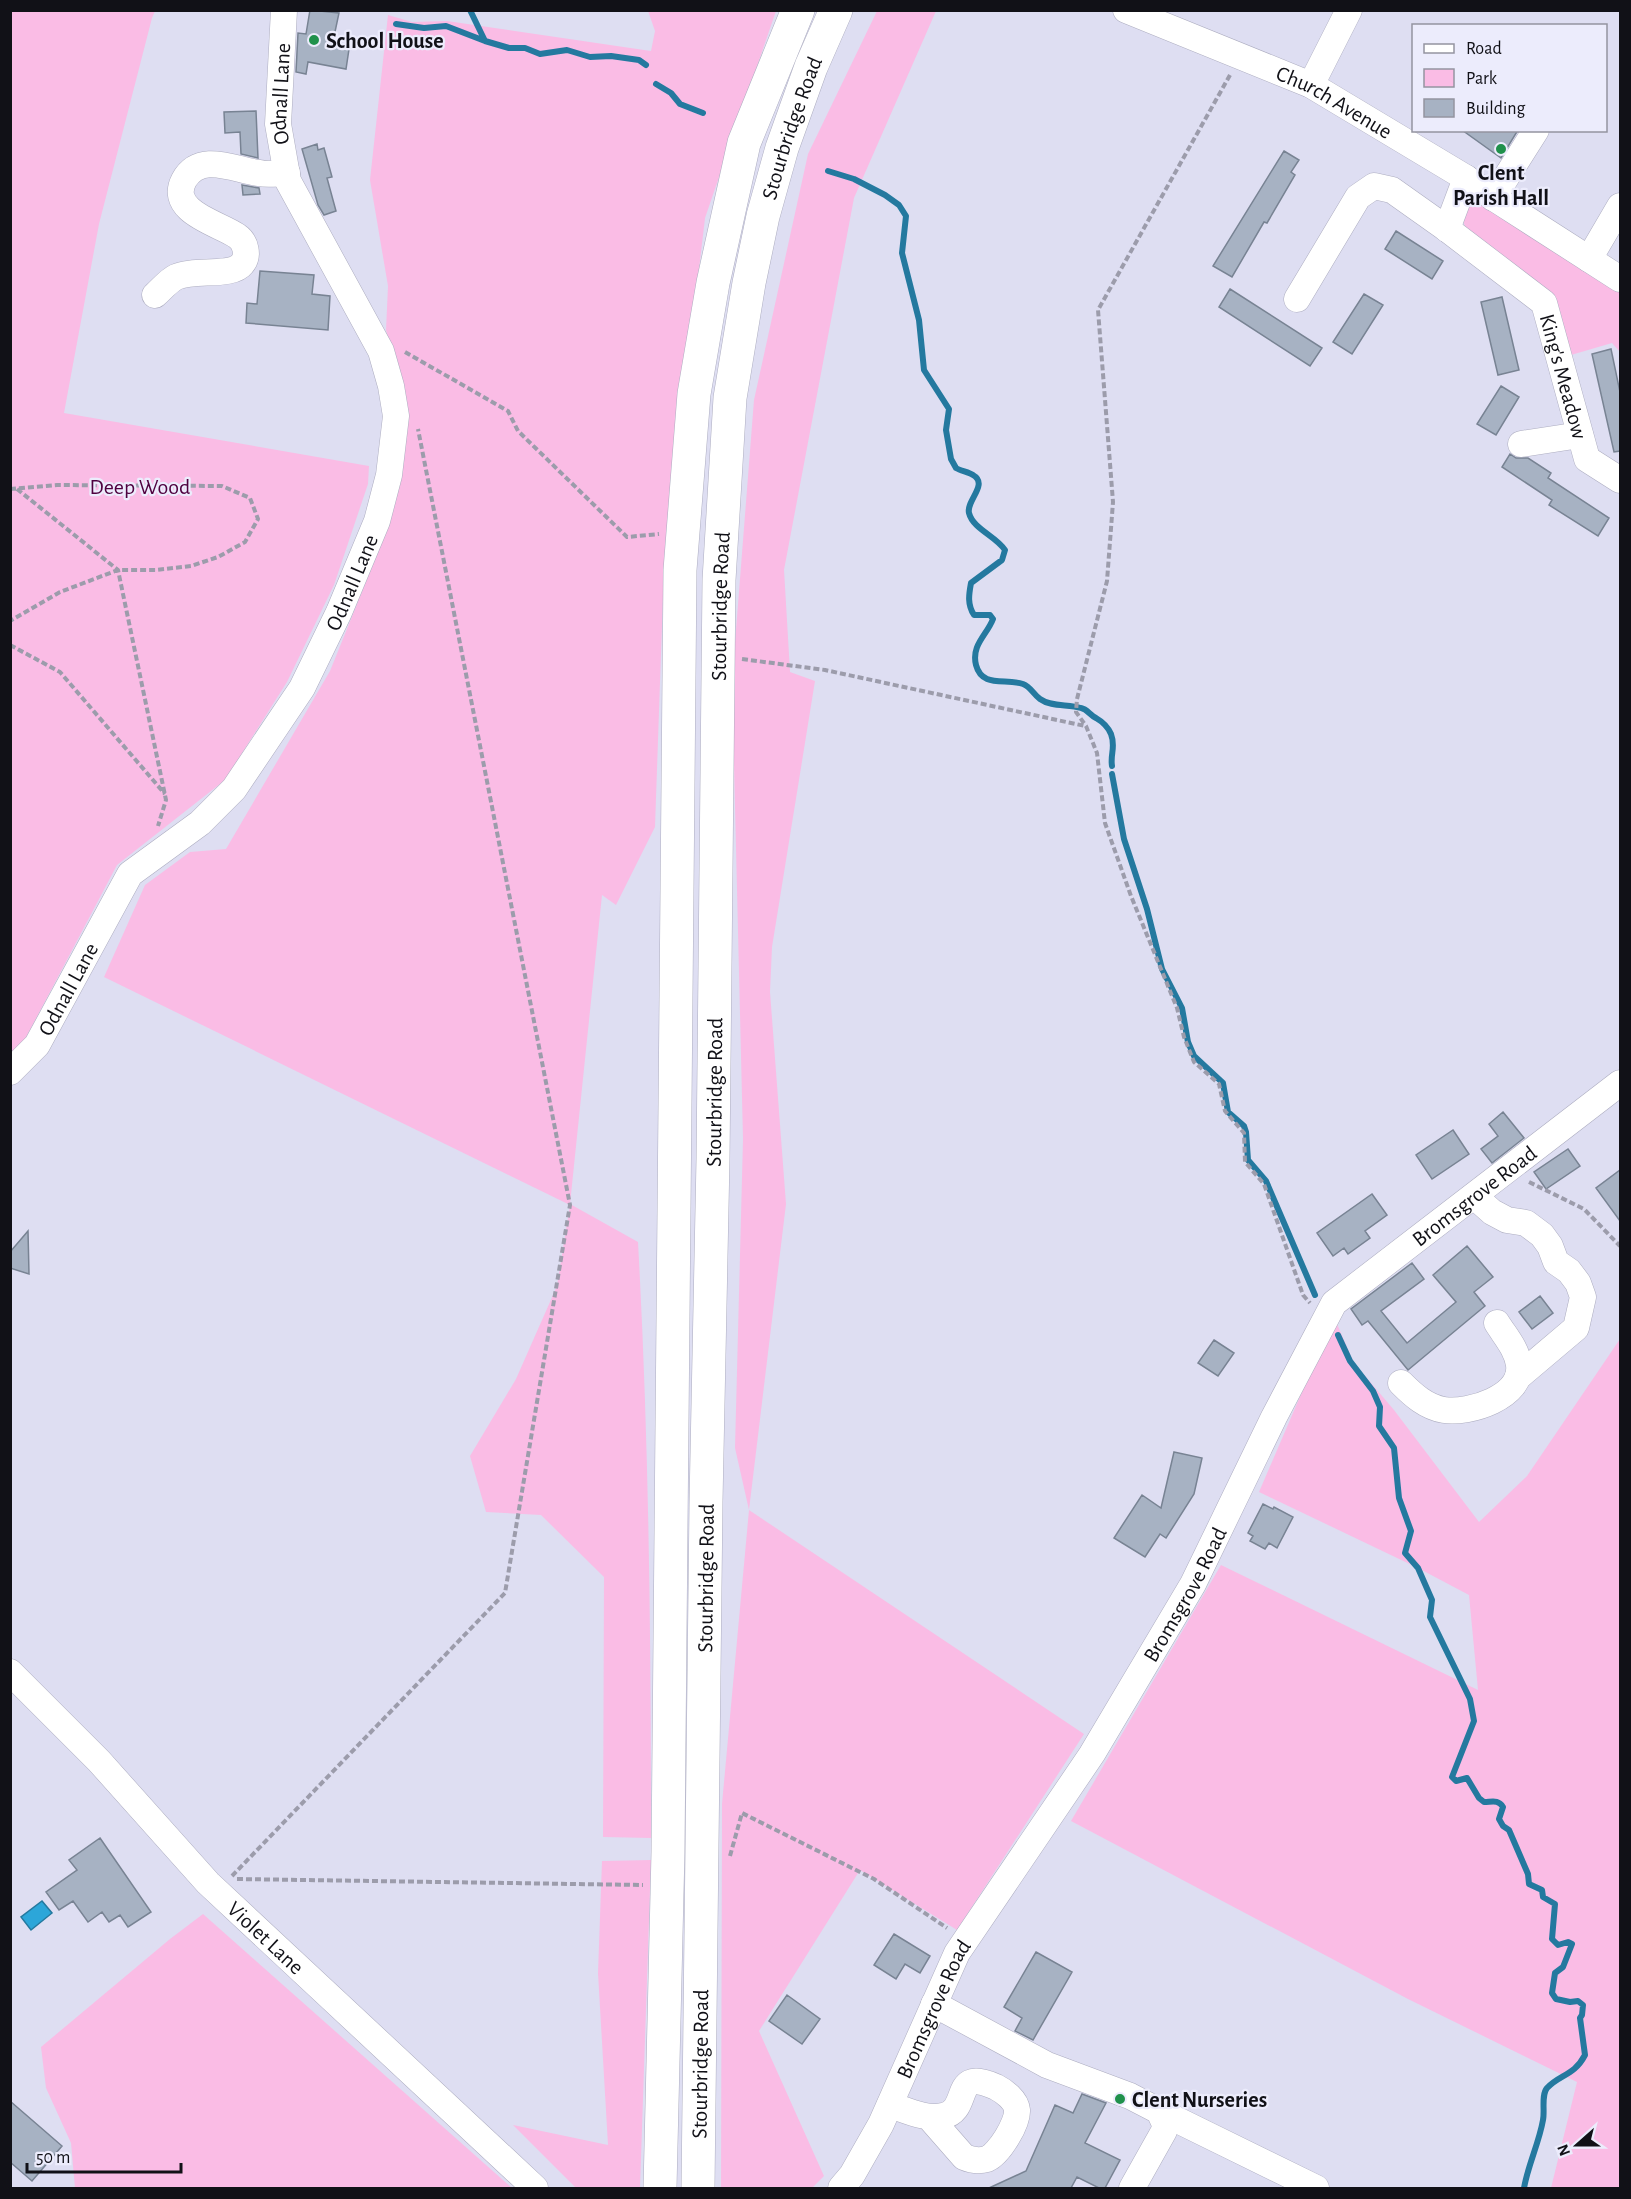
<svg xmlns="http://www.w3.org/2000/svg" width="1631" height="2199" font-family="'Alegreya Sans',sans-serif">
  <rect width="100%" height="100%" fill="#dedef2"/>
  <path fill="#fabce5" d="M10 11H155L152 18 99 224 64 413 369 466 368 484 334 585 287 682 225 780 117 865 21 1047 11 1054Z
    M648 11H776L705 218 664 567 655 827 616 905 602 895 570 1204 638 1242C649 1441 651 1639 651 1838L603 1837 604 1577 541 1515 486 1512 470 1456 516 1379 557 1286 570 1205 104 977 145 885 190 852 226 849 330 671 378 552 404 455 405 406 386 330 388 286 370 180 388 15 412 22 447 21 651 51 655 31Z
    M877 11H936L854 198 784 570 790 672 815 681 772 947 770 992 786 1204 749 1510 1084 1734 957 1930 860 1870 759 2031 824 2176 812 2188H721L722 1804 749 1510 735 1448 743 1139 732 681 754 400 808 154Z
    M1471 205H1486L1620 292V352L1612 343 1571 355 1552 293 1466 230 1462 216Z
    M1337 1324 1354 1363 1394 1410 1479 1522 1527 1476 1620 1339V2188H1551L1577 2082 1408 1999 1071 1821 1221 1565 1478 1690 1469 1595 1418 1568 1259 1492 1308 1378Z
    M651 1860 640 2188H576L513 2125 608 2145 598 1973 602 1861Z
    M203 1914 512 2188H75L71 2143 46 2088 41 2047 170 1939Z"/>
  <path fill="#2ca6d9" stroke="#24799f" stroke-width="1.5" d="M42 1901 52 1913 31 1930 21 1917Z"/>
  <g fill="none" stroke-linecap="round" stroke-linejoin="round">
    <path stroke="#24799f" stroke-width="6" d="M470 10 485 41
      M396 24 424 28 446 26 485 41 509 48H525L540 54 567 50 590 57 611 56 639 60 646 65
      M656 84 671 93 680 104 703 113
      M828 171 854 179 885 195 899 205 906 216 902 253 919 320 924 370 949 409 946 430 951 459 956 468C961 471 969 472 973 475 989 484 966 501 969 513 973 529 996 536 1005 550L1002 560 971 583C969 594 967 604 974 615H990L993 619C987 635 971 645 976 665 982 688 1005 678 1023 684 1031 687 1033 694 1040 699 1051 707 1068 704 1081 708 1087 709 1090 715 1096 718 1103 722 1108 727 1111 734 1116 747 1110 754 1112 766
      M1112 774 1124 839 1147 909 1162 969 1182 1008 1188 1042 1194 1056 1223 1083 1228 1112 1244 1126 1246 1132 1248 1160 1266 1181 1315 1295
      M1338 1335 1350 1361 1373 1391 1380 1407 1379 1426 1394 1448 1399 1498 1411 1531 1405 1553 1418 1568 1432 1600 1430 1617 1470 1699 1474 1721 1452 1777 1456 1781 1467 1778 1479 1798 1484 1802C1492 1802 1498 1799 1503 1807L1499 1819 1503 1826 1509 1830 1528 1874 1529 1884 1542 1890 1543 1897 1555 1904 1552 1939 1558 1945 1568 1942 1572 1944 1563 1967 1555 1973 1552 1993 1556 1999 1570 2002 1578 2001 1583 2005 1582 2015 1580 2018 1585 2055C1574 2076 1560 2074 1547 2088 1541 2095 1545 2111 1543 2120 1539 2143 1528 2165 1524 2188"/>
  </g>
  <path fill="#a7b2c3" stroke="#788393" stroke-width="1.5" d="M310 10 339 13 332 46 349 49 346 69 308 62 306 74 296 72 298 33 306 34Z
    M256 111 258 158 241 154 240 132 225 133 224 112Z
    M1462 130H1518L1501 158Z
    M317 144 318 150 324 148 332 177 327 178 336 211 324 215 318 205 302 149Z
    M1284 151 1299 160 1291 172 1295 175 1267 223 1264 222 1232 277 1213 266Z
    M242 185 259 188 260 194 243 195Z
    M1396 231 1443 261 1432 279 1385 249Z
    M260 271 314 275 312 294 330 296 328 330 246 323 247 303 257 304Z
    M1230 289 1322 348 1310 366 1219 307Z
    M1364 294 1383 305 1352 354 1333 342Z
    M1502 297 1519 370 1498 375 1481 302Z
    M1611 349 1620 392V451L1614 452 1592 354Z
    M1501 386 1519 397 1496 435 1477 424Z
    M1510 454 1516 458H1528L1551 473 1548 478 1609 518 1598 536 1549 505 1552 500 1502 467Z
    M1503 1112 1524 1138 1492 1163 1481 1149 1498 1136 1489 1124Z
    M1453 1130 1469 1154 1432 1179 1416 1155Z
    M1568 1149 1580 1166 1546 1189 1534 1172Z
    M1620 1170V1221L1596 1188Z
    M1372 1194 1387 1215 1365 1231 1370 1238 1348 1254 1344 1248 1333 1256 1317 1233Z
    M28 1231 29 1274 10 1268V1252Z
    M1467 1246 1493 1277 1474 1292 1485 1306 1408 1370 1368 1321 1362 1325 1351 1309 1412 1263 1424 1279 1381 1311 1407 1343 1456 1302 1433 1275Z
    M1540 1296 1553 1313 1532 1329 1519 1312Z
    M1214 1340 1234 1353 1218 1376 1198 1363Z
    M1174 1452 1202 1458 1194 1494 1166 1538 1160 1534 1145 1557 1114 1538 1142 1495 1161 1508Z
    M1263 1504 1273 1509 1274 1507 1293 1517 1277 1548 1269 1543 1265 1549 1250 1541 1253 1536 1248 1533Z
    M100 1838 151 1912 128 1927 120 1915 109 1922 102 1912 88 1922 73 1901 59 1910 46 1892 77 1870 69 1860Z
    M894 1934 930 1956 920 1973 905 1964 896 1979 874 1965Z
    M1036 1952 1072 1972 1033 2040 1015 2031 1022 2018 1004 2007Z
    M787 1995 820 2019 802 2044 769 2021Z
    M1082 2094 1106 2103 1085 2143 1120 2160 1105 2188H1099L1077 2177 1071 2188H989L1026 2171 1055 2105 1073 2113Z
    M10 2101 62 2146 32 2181 10 2162Z"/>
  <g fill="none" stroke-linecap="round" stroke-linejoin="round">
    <defs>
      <g id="minor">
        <path id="s1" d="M1126 10 1311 85 1466 178 1497 200 1620 279"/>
        <path d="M1311 85 1349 10"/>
        <path d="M1493 198 1536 130"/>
        <path d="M1447 229 1466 178"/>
        <path d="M1589 259 1620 206"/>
        <path d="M155 295C162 289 168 281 176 277 194 269 232 277 242 264 249 256 246 242 237 236 221 224 167 212 184 180 200 151 235 170 259 173 268 175 278 173 287 173"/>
        <path id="s2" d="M1297 299 1358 197 1374 186 1392 190 1447 229 1544 303 1587 459 1620 480"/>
        <path d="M1521 444 1580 435"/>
        <path id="s3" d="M10 1072 37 1045 130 874 200 823 234 789 302 688 339 612 377 521 389 475 396 416 391 386 381 351 288 181 278 124 284 10"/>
        <path d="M1474 1196 1492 1212 1507 1220 1526 1223 1542 1235 1550 1246 1556 1262 1569 1271 1578 1283 1583 1297 1576 1328 1518 1377"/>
        <path d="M1401 1383C1413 1395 1426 1407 1444 1410 1469 1414 1523 1397 1519 1365 1517 1349 1505 1336 1497 1323"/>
        <path id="s4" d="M10 1672 99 1761 208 1883 535 2188"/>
        <path d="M934 2004 1047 2065 1130 2096 1159 2111 1165 2124 1164 2131 1132 2188"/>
        <path d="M890 2105C906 2110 926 2120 943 2116 972 2110 950 2066 996 2087 1004 2091 1016 2100 1017 2110 1018 2123 999 2154 987 2159 980 2161 971 2160 964 2157L929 2117"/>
        <path d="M1159 2111 1316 2188"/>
        <path id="s5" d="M841 2188 852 2175 881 2124 957 1953 1092 1754 1193 1584 1274 1417 1334 1303 1620 1083"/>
      </g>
      <g id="highway">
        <path d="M660 2188 668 1852 680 570 694 394 713 283 744 143 798 10"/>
        <path id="s6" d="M698 2188 706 1502 713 1159 719 580 730 398 749 283 763 216 782 148 811 67 836 10"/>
      </g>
    </defs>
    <use href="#minor" stroke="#adadc0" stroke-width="27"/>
    <use href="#highway" stroke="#adadc0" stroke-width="34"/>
    <path stroke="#9c9cab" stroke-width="4" stroke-dasharray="6 3" stroke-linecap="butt" d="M1230 75 1098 310 1113 502 1107 581 1077 699 1076 712 1086 726 1097 753 1105 823 1131 896 1177 1008 1184 1037 1194 1062 1219 1084 1225 1111 1244 1133 1245 1162 1264 1184 1303 1295 1310 1303
      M405 352 508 411 518 431 627 537 659 534
      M10 489 57 485 222 486 250 498 258 519 245 542 218 557 191 566 156 570H118L60 592 10 621
      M17 489 118 570 166 800 158 826
      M10 645 60 672 165 794
      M742 659 825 670 1085 726
      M1529 1182 1584 1209 1620 1246
      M730 1856 742 1813 874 1879 947 1928
      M232 1876 505 1593 570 1205 418 429
      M237 1879 643 1885"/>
    <use href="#minor" stroke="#fff" stroke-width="26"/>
    <use href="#highway" stroke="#fff" stroke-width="33"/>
  </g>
  <g fill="#20914b" stroke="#ececfc" stroke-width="2">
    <circle cx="314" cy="40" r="6"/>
    <circle cx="1501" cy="149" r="6"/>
    <circle cx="1120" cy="2099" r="6"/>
  </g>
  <g text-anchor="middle" stroke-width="4.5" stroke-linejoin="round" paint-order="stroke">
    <g font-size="22" font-weight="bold" fill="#111117" stroke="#ececfc" text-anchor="start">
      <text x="326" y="48">School House</text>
      <text x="1501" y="180" text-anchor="middle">Clent<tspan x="1501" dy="25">Parish Hall</tspan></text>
      <text x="1132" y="2107">Clent Nurseries</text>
    </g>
    <g font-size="22" fill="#111117" stroke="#ececfc">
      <text dy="8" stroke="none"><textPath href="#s3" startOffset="1128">Odnall Lane</textPath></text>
      <text dy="8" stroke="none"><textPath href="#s1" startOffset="228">Church Avenue</textPath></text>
      <text dy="8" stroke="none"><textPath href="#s6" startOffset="2068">Stourbridge Road</textPath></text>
      <text dy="8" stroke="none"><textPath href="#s2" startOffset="422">King's Meadow</textPath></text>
      <text dy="8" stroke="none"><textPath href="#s3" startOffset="606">Odnall Lane</textPath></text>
      <text dy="8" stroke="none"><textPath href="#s6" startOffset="1582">Stourbridge Road</textPath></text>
      <text dy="8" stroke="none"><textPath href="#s3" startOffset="102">Odnall Lane</textPath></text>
      <text dy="8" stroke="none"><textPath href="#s6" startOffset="1096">Stourbridge Road</textPath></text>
      <text dy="8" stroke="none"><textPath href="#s5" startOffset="1192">Bromsgrove Road</textPath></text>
      <text dy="8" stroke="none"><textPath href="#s6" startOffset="610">Stourbridge Road</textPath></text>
      <text dy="8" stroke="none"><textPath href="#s5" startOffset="688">Bromsgrove Road</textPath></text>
      <text dy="8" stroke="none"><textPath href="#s4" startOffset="369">Violet Lane</textPath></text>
      <text dy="8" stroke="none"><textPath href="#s5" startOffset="202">Bromsgrove Road</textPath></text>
      <text dy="8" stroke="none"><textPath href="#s6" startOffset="124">Stourbridge Road</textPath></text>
    </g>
    <g font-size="22" fill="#4f013f" stroke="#ececfc">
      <text x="140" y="494">Deep Wood</text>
    </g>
  </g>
  <rect width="1631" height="2199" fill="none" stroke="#111117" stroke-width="24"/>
  <rect x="1412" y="24" width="195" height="108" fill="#ececfc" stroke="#9494a0" stroke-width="1.5"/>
  <rect x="1424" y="44" width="30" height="9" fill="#ffffff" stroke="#9494a0" stroke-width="1.5"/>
  <text x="1466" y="54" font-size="18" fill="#111117">Road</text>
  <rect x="1424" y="69" width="30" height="18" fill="#fabce5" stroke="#9494a0" stroke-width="1.5"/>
  <text x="1466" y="84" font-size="18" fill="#111117">Park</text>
  <rect x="1424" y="99" width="30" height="18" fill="#a7b2c3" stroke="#9494a0" stroke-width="1.5"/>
  <text x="1466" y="114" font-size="18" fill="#111117">Building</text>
  <g transform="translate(1577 2145) rotate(249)" stroke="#ececfc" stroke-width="4.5" paint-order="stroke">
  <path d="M0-4.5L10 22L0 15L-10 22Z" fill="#111117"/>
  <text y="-9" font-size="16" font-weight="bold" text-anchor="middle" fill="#111117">N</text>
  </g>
  <path d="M27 2163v9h154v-9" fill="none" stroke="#111117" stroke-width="3"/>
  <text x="36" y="2163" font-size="18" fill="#111117" stroke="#ececfc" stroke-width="4.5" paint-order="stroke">50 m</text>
</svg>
